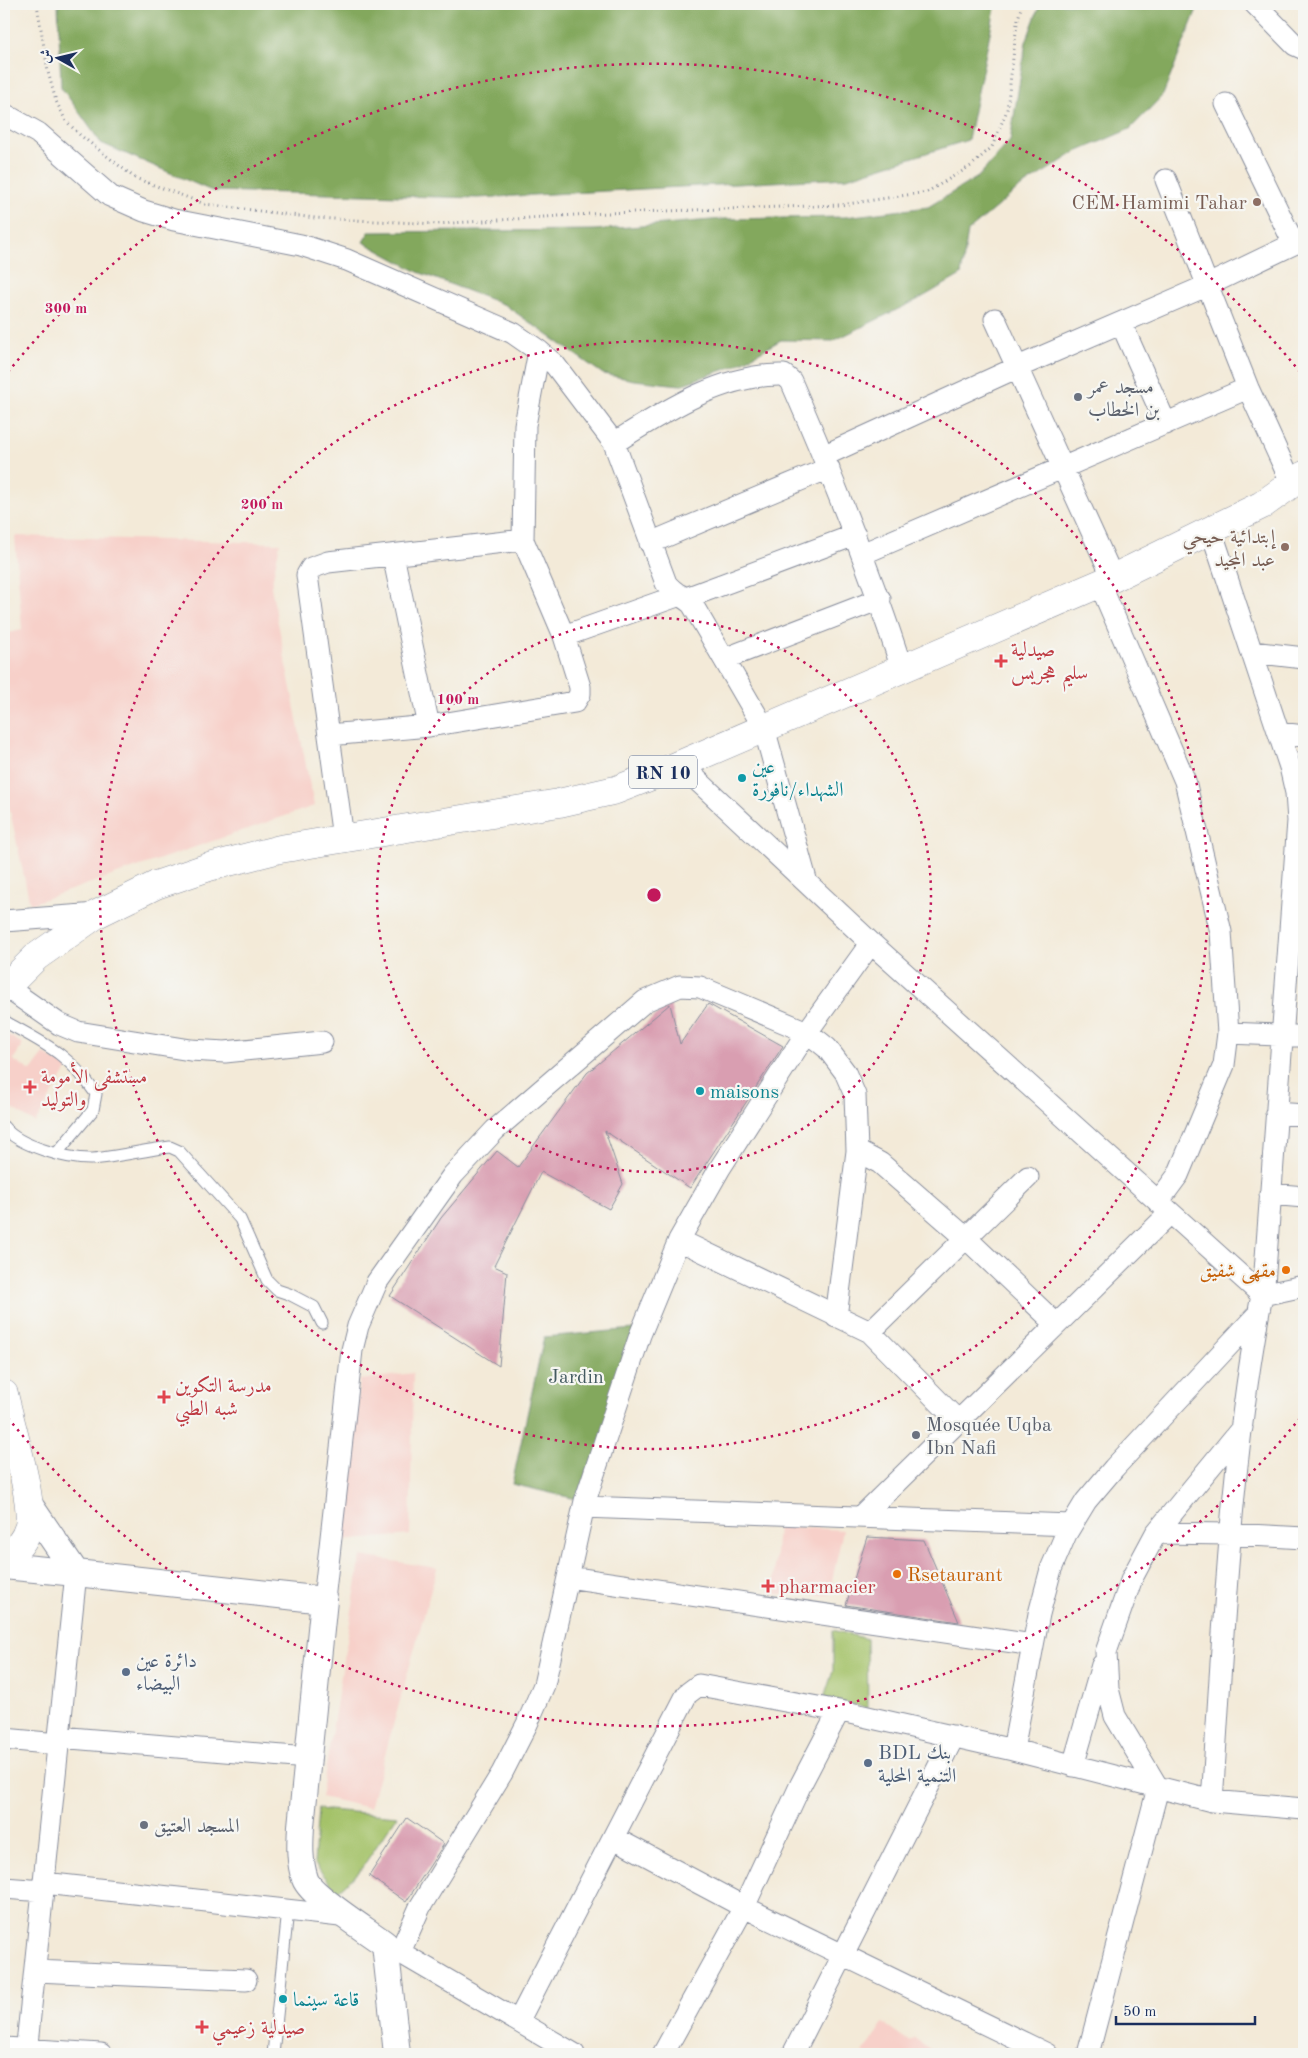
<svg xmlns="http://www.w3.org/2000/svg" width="1308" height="2058" font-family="'Old Standard TT',Amiri,serif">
  <rect width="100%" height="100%" fill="#f6f6f2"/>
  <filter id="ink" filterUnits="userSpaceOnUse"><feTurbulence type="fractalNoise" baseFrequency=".02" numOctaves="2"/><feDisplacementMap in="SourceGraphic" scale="10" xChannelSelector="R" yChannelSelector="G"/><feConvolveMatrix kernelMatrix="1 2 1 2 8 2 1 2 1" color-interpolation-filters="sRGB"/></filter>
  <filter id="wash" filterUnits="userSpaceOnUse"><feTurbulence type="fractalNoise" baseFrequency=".0096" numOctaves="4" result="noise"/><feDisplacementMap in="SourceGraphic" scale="20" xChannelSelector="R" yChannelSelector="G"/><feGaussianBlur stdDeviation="1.12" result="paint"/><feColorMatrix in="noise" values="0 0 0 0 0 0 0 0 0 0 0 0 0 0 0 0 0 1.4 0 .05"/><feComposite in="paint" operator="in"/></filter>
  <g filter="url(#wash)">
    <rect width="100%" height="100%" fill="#f3ead8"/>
    <path fill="#f7d0c9" d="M15 536 280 543 271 587 314 806 30 904 4 783V634L22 630Z
      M6 1034 23 1044 13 1060 31 1071 44 1054 68 1068 35 1123 4 1103V1038Z
      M413 1373 410 1535 341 1541 360 1380Z
      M778 1526 843 1530 829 1595 773 1594Z
      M361 1556 437 1568 370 1808 321 1797Z
      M883 2023 910 2042 914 2038 938 2054H866L863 2053Z"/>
    <path fill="#a4c269" stroke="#607864" d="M833 1630 867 1639 868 1708 824 1698 833 1671Z
      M318 1809 397 1816 359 1872 337 1892 314 1863Z"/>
    <path fill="#83a85d" stroke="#4f6c5e" d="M58 4H996L968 140 847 178 478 198 212 191 101 143 61 87Z
      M1040 4H1199L1163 95 1130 129 1074 153 1018 189 968 231 961 275 919 299 833 341 781 340 735 366 680 385 634 380 603 374 505 305 418 272 363 242 369 232 594 230 723 219 845 217 928 207 978 177 1010 141 1026 42Z
      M634 1329 585 1501 512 1484 544 1337Z"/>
    <g id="blocks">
      <path fill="#d99eb1" d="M670 1004 680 1044 708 1004 783 1046 690 1188 605 1131 623 1184 609 1209 541 1172 494 1266 507 1272 499 1366 390 1296 441 1218 497 1151 518 1167 587 1073Z
        M867 1537 924 1540 959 1622 846 1605Z
        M407 1818 444 1844 406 1902 369 1876Z"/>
    </g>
  </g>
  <g filter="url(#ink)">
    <use href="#blocks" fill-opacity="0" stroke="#878c9b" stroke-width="1"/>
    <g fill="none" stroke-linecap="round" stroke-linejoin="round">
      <defs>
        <path id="service" d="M4 1021C45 1044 68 1053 96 1094L93 1110 57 1153
          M4 1127C18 1146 70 1160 93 1159 118 1157 144 1150 170 1147L179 1151 240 1219 267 1280 277 1290 289 1294 314 1307 322 1323
          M273 2054 288 1910"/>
        <path id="minor" d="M1255 4 1295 45 1304 49
          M1226 104 1294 244
          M4 114 38 133 110 196 144 211 174 220 301 245 347 260 513 333 539 351 555 365 614 443 666 583C673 593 683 596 692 604L764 728 807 883
          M1166 180 1248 388 1292 484
          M995 319 1113 578
          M1121 323 1166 424
          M614 443C665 411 723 373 784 375L791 381C832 475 870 570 902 669
          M823 456 1018 367 1206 286 1304 239
          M1211 530 1290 767 1296 793 1298 821 1264 1285C1230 1454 1224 1629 1212 1801
          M523 540 564 636
          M650 543 829 468
          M862 554 1248 388
          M393 555 429 726
          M1100 584 1185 781 1221 932 1228 1033 1224 1065 1178 1175 1158 1202
          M686 598 855 535
          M1252 652 1304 658
          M724 659 880 599
          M1279 733 1304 736
          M329 735 429 726 575 702 580 694V687L564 636 680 595
          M680 764 871 943 1262 1295 1304 1286
          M343 838 307 575 311 568 328 562 523 540 525 425 539 351
          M4 921 97 914
          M6 987 59 1024 78 1032 190 1050 225 1052 322 1042
          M1228 1033 1304 1036
          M1276 1113 1304 1115
          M857 1151 880 1163 966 1238 1056 1324
          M1270 1194 1304 1197
          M679 1240 870 1332 1028 1177
          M870 1332 957 1420
          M584 1507 1071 1525
          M861 1517 1170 1213
          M1156 1533 1242 1428
          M568 1577 1033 1645
          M324 1600 352 1350 358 1326 377 1282 453 1175 495 1130 645 1001 680 986 700 987 807 1032 827 1048 845 1072 855 1095 857 1151 836 1317
          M59 1737 307 1758
          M4 1739 58 1744
          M1013 1750 1039 1614 1051 1569 1066 1534 1086 1501 1114 1468 1258 1314
          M1073 1766 1102 1665
          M614 1838 744 1907 1047 2054
          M44 1883 349 1917
          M4 1888 43 1891
          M389 1946 574 2054
          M400 1952 420 1907 502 1773 527 1724 544 1685 585 1501 640 1335 679 1240 720 1168 807 1032 871 943
          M35 1971 246 1980
          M519 2020 687 1694 699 1685 850 1713 1013 1750 1212 1801 1304 1809
          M4 2048 101 2054
          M26 2054 76 1573
          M663 2054 744 1907 801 1784 839 1711
          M793 2054 954 1736
          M1088 2054 1158 1788 1115 1716 1108 1689 1106 1652 1132 1578 1156 1533 1231 1534 1304 1538"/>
        <path id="tertiary" d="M4 1566 76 1573 29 1504
          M76 1573 324 1600 301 1826C300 1844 299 1861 305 1879 311 1896 368 1931 385 1944L397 2054"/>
        <path id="primary" d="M4 989 36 957 97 914 156 885 209 867 280 849 559 803 616 790 667 770 1113 578 1262 505 1304 475
          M4 1394C10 1423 34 1500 29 1526 25 1540 16 1551 4 1558"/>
      </defs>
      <use href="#service" stroke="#878c9b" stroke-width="13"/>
      <use href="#minor" stroke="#878c9b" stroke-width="23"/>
      <use href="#tertiary" stroke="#878c9b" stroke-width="28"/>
      <use href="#primary" stroke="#878c9b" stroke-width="29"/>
      <path stroke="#878c9b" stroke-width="3" stroke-dasharray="1 4" stroke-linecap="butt" d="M37 4 48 72 56 101 66 121 80 135 135 178 205 204 315 218 437 224 606 213 841 205 927 192 971 166 992 147 1007 110 1017 23 1022 4"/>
      <use href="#service" stroke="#fff" stroke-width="11"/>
      <use href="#minor" stroke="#fff" stroke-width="21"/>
      <use href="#tertiary" stroke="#fff" stroke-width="26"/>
      <use href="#primary" stroke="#fff" stroke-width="28"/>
    </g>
  </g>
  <g fill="none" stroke="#c2185b" stroke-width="2.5" stroke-dasharray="2.5 5">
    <circle cx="654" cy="895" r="277"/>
    <circle cx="654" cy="895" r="554"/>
    <path d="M1300 1418A831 831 0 0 1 8 1418M8 372A831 831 0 0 1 1300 372"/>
  </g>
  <g fill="#8d6e63" stroke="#f6f6f2" stroke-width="2">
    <circle cx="1257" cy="202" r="5"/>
    <circle cx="1285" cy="547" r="5"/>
  </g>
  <g fill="#6b7280" stroke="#f6f6f2" stroke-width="2">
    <circle cx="1078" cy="397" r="5"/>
    <circle cx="916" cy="1435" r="5"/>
    <circle cx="144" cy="1825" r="5"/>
  </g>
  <g fill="#e0444e" stroke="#f6f6f2" stroke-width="2">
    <path d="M998.5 653.5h5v5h5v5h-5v5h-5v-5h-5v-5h5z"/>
    <path d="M27.5 1079.5h5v5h5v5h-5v5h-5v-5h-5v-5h5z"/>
    <path d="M161.5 1389.5h5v5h5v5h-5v5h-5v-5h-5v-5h5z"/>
    <path d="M765.5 1578.5h5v5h5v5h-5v5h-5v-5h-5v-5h5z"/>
    <path d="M199.5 2019.5h5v5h5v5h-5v5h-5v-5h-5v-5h5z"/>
  </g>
  <g fill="#0f9aa8" stroke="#f6f6f2" stroke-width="2">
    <circle cx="742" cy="778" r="5"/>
    <circle cx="700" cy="1091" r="5"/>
    <circle cx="283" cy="1999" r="5"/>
  </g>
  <g fill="#e8710a" stroke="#f6f6f2" stroke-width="2">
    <circle cx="1286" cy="1270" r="5"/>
    <circle cx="897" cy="1574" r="5"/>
  </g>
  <g fill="#5c6f8a" stroke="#f6f6f2" stroke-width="2">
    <circle cx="126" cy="1672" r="5"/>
    <circle cx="868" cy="1763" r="5"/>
  </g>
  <g text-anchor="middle" stroke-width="4.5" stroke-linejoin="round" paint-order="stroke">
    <rect fill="#f6f6f2" stroke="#5d6b8a" stroke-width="1" x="629" y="755.5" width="68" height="33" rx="4"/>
    <g font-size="19" font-weight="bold" fill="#1b2f5e">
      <text x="663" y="779">RN 10</text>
    </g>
    <g font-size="20" fill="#785e54" stroke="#f6f6f2" text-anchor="end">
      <text x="1247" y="209">CEM Hamimi Tahar</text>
      <text x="1275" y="543">إبتدائية حيحي<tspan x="1275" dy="23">عبد المجيد</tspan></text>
    </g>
    <g font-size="20" fill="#5b616d" stroke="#f6f6f2" text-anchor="start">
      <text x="1088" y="393">مسجد عمر<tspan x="1088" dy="23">بن الخطاب</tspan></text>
      <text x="926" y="1431">Mosquée Uqba<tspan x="926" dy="23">Ibn Nafi</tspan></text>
      <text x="154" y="1832">المسجد العتيق</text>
    </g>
    <g font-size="20" fill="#be3a42" stroke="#f6f6f2" text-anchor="start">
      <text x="1011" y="656">صيدلية<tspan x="1011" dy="23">سليم هجريس</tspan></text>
      <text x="41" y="1083">مستشفى الأمومة<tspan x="41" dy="23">والتوليد</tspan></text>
      <text x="175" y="1392">مدرسة التكوين<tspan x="175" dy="23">شبه الطبي</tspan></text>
      <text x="779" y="1593">pharmacier</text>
      <text x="212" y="2034">صيدلية زعيمي</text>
    </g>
    <g font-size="20" fill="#0d838f" stroke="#f6f6f2" text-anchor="start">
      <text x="752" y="773">عين<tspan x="752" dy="23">الشهداء/نافورة</tspan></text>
      <text x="710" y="1098">maisons</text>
      <text x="293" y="2006">قاعة سينما</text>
    </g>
    <g font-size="20" fill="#c56008" stroke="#f6f6f2" text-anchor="end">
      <text x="1276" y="1277">مقهى شفيق</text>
      <text x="907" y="1581" text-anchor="start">Rsetaurant</text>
    </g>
    <g font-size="20" fill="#445b61" stroke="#f6f6f2">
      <text x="576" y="1383">Jardin</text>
    </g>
    <g font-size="20" fill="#4e5e75" stroke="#f6f6f2" text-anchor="start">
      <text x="136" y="1667">دائرة عين<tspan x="136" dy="23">البيضاء</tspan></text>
      <text x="878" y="1759">BDL بنك<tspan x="878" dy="23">التنمية المحلية</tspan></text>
    </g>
  </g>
  <circle cx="654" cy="895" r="8" fill="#c2185b" stroke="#f6f6f2" stroke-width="2.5"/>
  <g font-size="15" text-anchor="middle" font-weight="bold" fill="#c2185b" stroke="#f6f6f2" stroke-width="4.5" stroke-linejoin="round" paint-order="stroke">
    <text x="66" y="313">300 m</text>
    <text x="262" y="509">200 m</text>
    <text x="458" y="704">100 m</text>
  </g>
  <rect width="1308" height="2058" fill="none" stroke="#f6f6f2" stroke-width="20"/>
  <g transform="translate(58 58) rotate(278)" stroke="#f6f6f2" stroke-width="4" paint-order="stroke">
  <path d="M0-4L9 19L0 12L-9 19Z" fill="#1b2f5e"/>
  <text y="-8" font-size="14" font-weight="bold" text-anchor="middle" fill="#1b2f5e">ش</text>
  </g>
  <path d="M1116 2016v8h139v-8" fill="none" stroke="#1b2f5e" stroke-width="2.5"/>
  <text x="1123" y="2016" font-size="15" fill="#1b2f5e" stroke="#f6f6f2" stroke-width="4" paint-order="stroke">50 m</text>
</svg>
